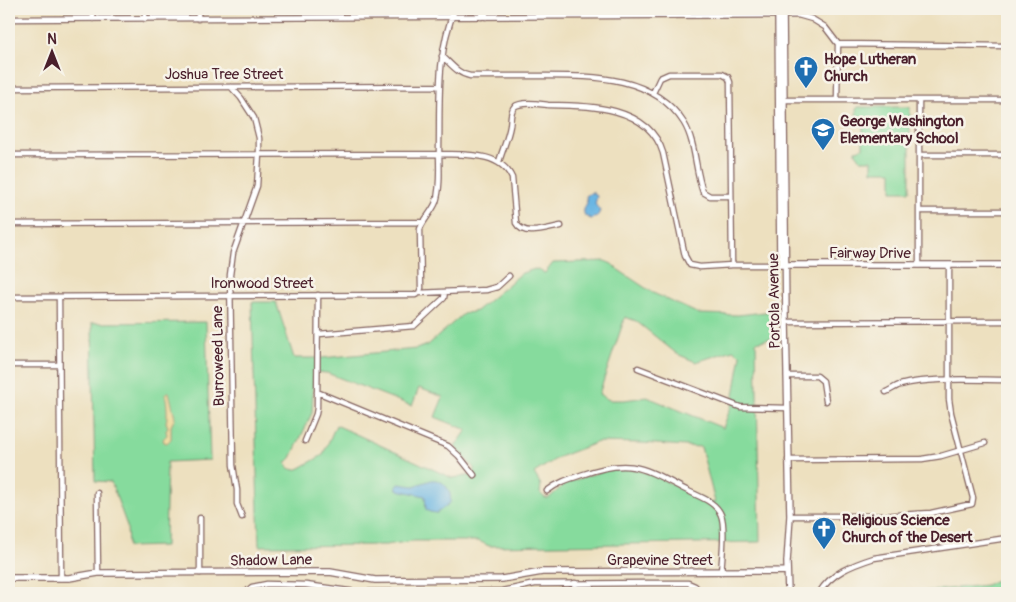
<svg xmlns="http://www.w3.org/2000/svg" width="1016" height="602" font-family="Pangolin,sans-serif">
  <rect width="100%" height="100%" fill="#f7f3e8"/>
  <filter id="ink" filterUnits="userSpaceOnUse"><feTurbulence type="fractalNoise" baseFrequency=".02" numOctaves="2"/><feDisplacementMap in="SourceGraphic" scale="10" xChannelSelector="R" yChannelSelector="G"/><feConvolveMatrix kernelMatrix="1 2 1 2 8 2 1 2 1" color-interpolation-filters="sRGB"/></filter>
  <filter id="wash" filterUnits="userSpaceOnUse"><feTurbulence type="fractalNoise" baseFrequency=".0096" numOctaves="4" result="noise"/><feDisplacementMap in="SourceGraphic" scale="20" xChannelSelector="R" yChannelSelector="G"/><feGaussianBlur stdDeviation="1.12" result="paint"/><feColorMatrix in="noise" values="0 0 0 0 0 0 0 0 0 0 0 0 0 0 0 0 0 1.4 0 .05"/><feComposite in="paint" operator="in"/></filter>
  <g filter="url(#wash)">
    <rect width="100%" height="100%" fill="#ede0bf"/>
    <path fill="#86db9d" stroke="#687d64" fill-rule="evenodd" d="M858 107H910V191H892V171H872V160H861L856 153V150L863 148V127L857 122 856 109Z
      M605 261 612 264 617 269 653 293 699 314 738 315 774 311V338L756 342 760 542 489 546 479 541H413L386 545 259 546 252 302H276L294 358H322L416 349 428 345 463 314 476 311 522 273 535 269 545 273 553 263ZM625 317 636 321 677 354 696 362 733 350 741 355 733 401 723 428 647 397 624 400H609L599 394ZM314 372 327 373 412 406 419 388 443 397 435 417 467 430 455 447 474 468V475L452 478 336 425 323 455 300 468 295 470 288 468 286 463 291 458 312 413ZM598 442 641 443 701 447 715 502 711 503 649 473 627 468 606 470 566 483 549 498H545L540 493 541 485 534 473 559 457Z
      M206 322 210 460 167 462 165 546 128 547 127 526 111 482 95 481 92 323Z
      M1007 575V593H907L986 585Z"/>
    <path fill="#eeda9e" stroke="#9c7c64" d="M167 392H169L175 418 171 426V439L167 443 164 442 163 439 167 435 166 430 168 427 166 422C168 417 167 400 165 394Z"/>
    <path fill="#6ab6e3" stroke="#5a6a87" d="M592 192 597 196 595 204 600 211 597 217 591 219 585 216 583 210 587 203 586 196Z
      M431 480C443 478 453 491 450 503L437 513 430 512 426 510 425 496 398 490 396 488 399 484 414 486Z"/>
  </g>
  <g filter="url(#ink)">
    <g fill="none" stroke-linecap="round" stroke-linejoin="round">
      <defs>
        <path id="street" d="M145 9V19
          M485 9 486 17
          M366 17V9
          M481 17 482 9
          M9 19 798 15 812 19 825 27 838 44 837 100
          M93 19V9
          M198 19V9
          M838 44 1007 46
          M442 56C451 64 458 74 470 76 495 76 519 76 543 76 593 76 654 75 684 123 696 143 695 170 703 192L710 196H731
          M231 87 241 98 254 118 259 138V154L257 186 233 253 230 275 233 465 237 490V504L242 517
          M9 88 440 86
          M653 93 660 78 669 74H722L728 77 730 82 732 265
          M784 100H1007
          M9 155 439 154C464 155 500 151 512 178L516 223C524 238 548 228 561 226
          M919 155H1007
          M499 162C502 151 508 138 510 126 511 120 510 112 514 107 522 101 539 104 548 105 589 105 649 106 663 153L685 256 690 265 700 267 732 265H780
          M919 211H1007
          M9 224 423 222
          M919 265V101
          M419 293 421 288 420 229C424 219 432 212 436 202 441 186 439 166 439 149 440 102 436 53 455 9
          M9 297 415 295 419 293 486 290 497 287 509 276
          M59 297 61 578
          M786 322 1007 321
          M319 334 414 326 444 298 445 292
          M9 365H59
          M638 368 740 407 788 408
          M787 376H817L823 381 826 401
          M317 392 448 446 459 456 474 475
          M886 392C891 390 896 386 900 385 930 377 976 380 1007 380
          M305 441 316 414 317 408 318 295
          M788 460 922 459 941 456 985 443
          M547 491C557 483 569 479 581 475 632 457 643 468 688 491 700 497 716 502 721 515 726 526 722 559 721 572
          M97 493 98 573
          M790 516H881L931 513 972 504 973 498 951 413 949 399V265
          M200 518V573
          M575 583 576 593
          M245 593 252 587 267 584 306 585 356 592 502 591 535 584 647 583H688L695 586 701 593
          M819 593C831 573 852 565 874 558L1007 538"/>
        <path id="secondary" d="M778 9 780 265H1007
          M783 9 786 322 790 516 787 562 788 593
          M9 578H69L98 573 330 572 375 580 502 579 542 572 787 571"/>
      </defs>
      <use href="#street" stroke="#83635f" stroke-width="7"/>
      <use href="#secondary" stroke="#83635f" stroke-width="8"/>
      <use href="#street" stroke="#fff" stroke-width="4.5"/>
      <use href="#secondary" stroke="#fff" stroke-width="5.5"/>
    </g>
  </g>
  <defs>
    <symbol id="church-pin" viewBox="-11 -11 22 30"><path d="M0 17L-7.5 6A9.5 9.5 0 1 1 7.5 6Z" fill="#1f6fb2" stroke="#f7f3e8"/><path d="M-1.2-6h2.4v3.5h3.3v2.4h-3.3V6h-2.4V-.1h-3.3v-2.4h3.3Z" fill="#fff"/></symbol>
    <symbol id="school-pin" viewBox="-11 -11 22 30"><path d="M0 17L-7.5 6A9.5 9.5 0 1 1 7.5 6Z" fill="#1f6fb2" stroke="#f7f3e8"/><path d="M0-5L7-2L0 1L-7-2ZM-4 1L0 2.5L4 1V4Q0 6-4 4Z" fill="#fff"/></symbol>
  </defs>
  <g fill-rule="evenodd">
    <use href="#church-pin" x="792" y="54" width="28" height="38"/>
    <use href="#school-pin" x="809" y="116" width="28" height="38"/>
    <use href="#church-pin" x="810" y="515" width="28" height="38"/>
  </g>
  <g text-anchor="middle" stroke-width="5" stroke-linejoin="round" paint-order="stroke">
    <g font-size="15" font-weight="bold" fill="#4a1f2b" stroke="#f7f3e8" text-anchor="start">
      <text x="824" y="64">Hope Lutheran<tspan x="824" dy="17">Church</tspan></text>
      <text x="840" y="126">George Washington<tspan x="840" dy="17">Elementary School</tspan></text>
      <text x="842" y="525">Religious Science<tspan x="842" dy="17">Church of the Desert</tspan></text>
    </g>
    <g font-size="15" fill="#4a1f2b" stroke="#f7f3e8">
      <text x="224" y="79">Joshua Tree Street</text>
      <text x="870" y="258">Fairway Drive</text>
      <text x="262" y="288">Ironwood Street</text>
      <text transform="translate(774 301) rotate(-91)" y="5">Portola Avenue</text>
      <text transform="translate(218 356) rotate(-91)" y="5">Burroweed Lane</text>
      <text transform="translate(271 560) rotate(-1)" y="5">Shadow Lane</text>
      <text x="660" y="565">Grapevine Street</text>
    </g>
  </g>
  <rect width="1016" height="602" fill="none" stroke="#f7f3e8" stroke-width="30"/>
  <g transform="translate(52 52)" stroke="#f7f3e8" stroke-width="4" paint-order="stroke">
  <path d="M0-4L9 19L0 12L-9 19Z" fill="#4a1f2b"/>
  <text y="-8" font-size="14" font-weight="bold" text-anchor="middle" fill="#4a1f2b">N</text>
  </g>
</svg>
